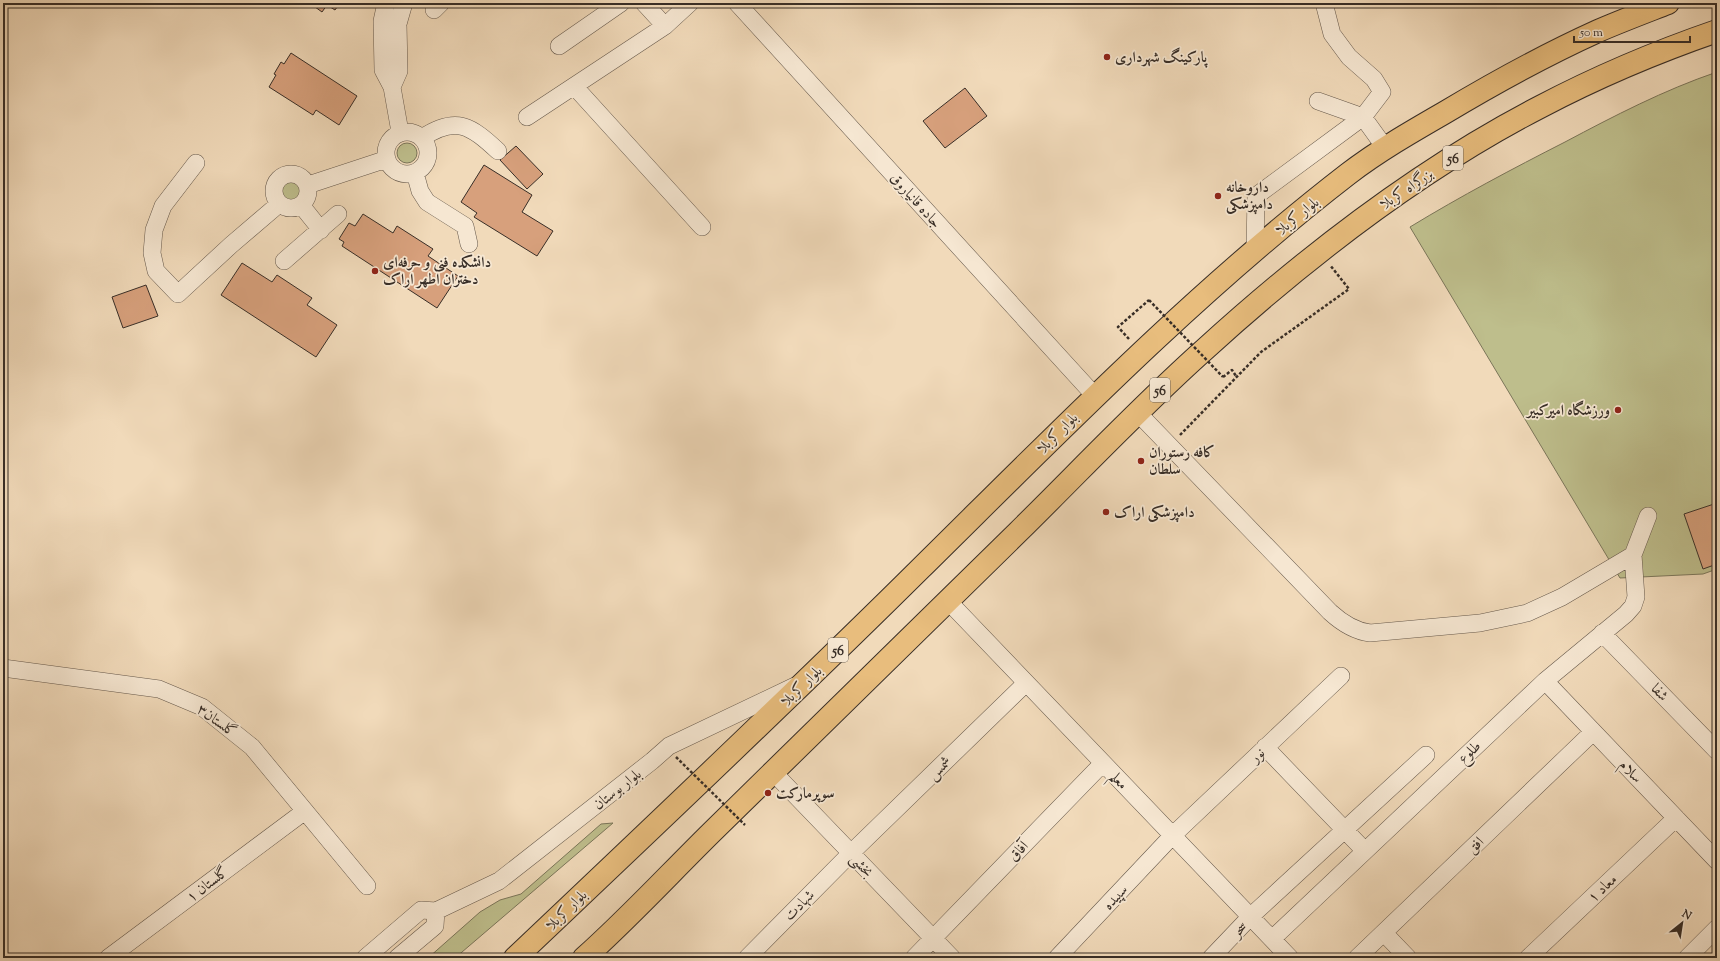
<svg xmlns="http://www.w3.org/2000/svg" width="1720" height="961" font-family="'Sorts Mill Goudy',Amiri,serif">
  <rect width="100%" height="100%" fill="#f1daba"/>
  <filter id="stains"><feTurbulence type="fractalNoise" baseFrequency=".005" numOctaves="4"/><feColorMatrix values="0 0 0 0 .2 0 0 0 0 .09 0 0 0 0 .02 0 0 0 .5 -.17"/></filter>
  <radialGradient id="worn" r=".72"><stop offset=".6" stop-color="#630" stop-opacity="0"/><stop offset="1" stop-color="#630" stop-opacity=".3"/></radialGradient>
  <path fill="#bebe8c" stroke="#7b765a" d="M1717 72V569L1703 574 1620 578 1410 227C1461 196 1512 169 1565 142 1614 116 1664 90 1717 72Z
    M397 153a10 10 0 1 1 20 0a10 10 0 1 1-20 0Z
    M282 191a9 9 0 1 1 18 0a9 9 0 1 1-18 0Z
    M613 823 455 958H428L480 912 500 900 521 894 601 824Z"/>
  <path fill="#d7a07c" stroke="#382e27" d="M312 3H340L335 10 327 5 322 12 311 4Z
    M291 53 357 96 339 125 316 110 313 115 269 87 276 75 274 74 281 62 284 64Z
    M965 88 987 116 945 148 923 121Z
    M516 146 543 174 527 189 500 160Z
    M484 165 532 195 522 212 553 231 537 256 474 217 477 213 461 202Z
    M363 214 393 233 397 226 433 249 428 256 458 276 437 308 342 246 344 242 339 239 349 223 355 226Z
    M242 263 272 282 277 275 312 298 307 305 337 325 316 357 221 295Z
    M146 285 158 316 123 328 112 297Z
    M1717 503V564L1703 569 1684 514Z"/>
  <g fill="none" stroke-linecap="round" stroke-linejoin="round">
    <defs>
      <path id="minor" d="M386 3 382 21 383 70 392 87 400 132
        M644 3 665 26
        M737 3 1095 396
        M434 10 441 3
        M559 46 621 3
        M574 86 702 227
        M392 87 399 71 398 24 404 3
        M1318 101 1363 117 1386 149
        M527 117 665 26 690 3
        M386 153a21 21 0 1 1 42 0a21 21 0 1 1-42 0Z
        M422 138C456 115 471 126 498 151
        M196 163 163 206 154 230 152 253 156 271 178 294 231 245 279 204
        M415 173 420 191 427 202 465 226 469 244
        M274 191a17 17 0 1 1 34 0a17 17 0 1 1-34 0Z
        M308 185 387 159
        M301 205 321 230
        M1255 250 1256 196 1363 117 1382 92 1374 79 1349 57 1332 34 1324 3
        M284 261 338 214
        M1137 412 1330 612C1342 623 1354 631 1370 633L1480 623 1527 613 1562 597 1633 555 1648 516
        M948 601 1290 958
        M1602 633 1717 751
        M3 668 159 689 202 707 252 747 367 886
        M1545 681 1717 861
        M1265 747 1365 851
        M773 772 952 958
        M436 911 499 881 652 761 669 746 795 686
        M1384 933 1408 958
        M1272 939 1545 681 1626 614 1633 606 1636 597 1633 555
        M108 958 305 811
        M365 958 421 910 436 911 435 926 397 958
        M747 958 851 853 1026 683
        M914 958 1103 763
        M1057 958 1173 835 1341 676
        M1211 958 1251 916 1426 755
        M1357 958 1593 732
        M1528 958 1676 818
        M1687 958 1717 928"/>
      <path id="highway" d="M515 958C651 829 787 701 920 569 1058 433 1194 293 1348 174 1378 151 1411 132 1444 113 1494 83 1545 55 1598 31 1621 21 1645 12 1668 3
        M584 958C630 917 672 871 716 828 817 729 918 631 1018 532 1080 471 1139 408 1204 350 1305 258 1418 170 1540 107 1597 77 1656 52 1717 31"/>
    </defs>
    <use href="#minor" stroke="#66594c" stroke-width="18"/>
    <use href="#highway" stroke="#382e27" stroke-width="24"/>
    <path stroke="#382e27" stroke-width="2.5" stroke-dasharray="3 2" stroke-linecap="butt" d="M1129 339 1118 327 1149 300
      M1223 377 1232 370 1236 376
      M1180 435 1261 352 1349 289 1330 265"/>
    <use href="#minor" stroke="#f6e7d2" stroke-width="17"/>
    <use href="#highway" stroke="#e8bd7d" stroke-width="22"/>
    <path stroke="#382e27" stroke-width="2.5" stroke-dasharray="3 2" stroke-linecap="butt" d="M1149 300 1223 377
      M676 757 745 825"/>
  </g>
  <g fill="#8f2418" stroke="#f6e7d2" stroke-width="1.5">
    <circle cx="1107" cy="57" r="4"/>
    <circle cx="1218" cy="196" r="4"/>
    <circle cx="375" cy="271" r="4"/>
    <circle cx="1618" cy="410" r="4"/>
    <circle cx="1141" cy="461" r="4"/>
    <circle cx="1106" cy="512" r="4"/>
    <circle cx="768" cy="793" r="4"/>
  </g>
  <g text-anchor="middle" stroke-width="3.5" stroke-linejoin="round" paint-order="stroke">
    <g fill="#f6e7d2" stroke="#71665a" stroke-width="1">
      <rect x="1443" y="146" width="20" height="24" rx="3"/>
      <rect x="1150" y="378" width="20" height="24" rx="3"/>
      <rect x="828" y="638" width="20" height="24" rx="3"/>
    </g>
    <g font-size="14" font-weight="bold" fill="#382e27">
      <text x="1453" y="163">56</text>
      <text x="1160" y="395">56</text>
      <text x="838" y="655">56</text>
    </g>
    <g font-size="15" font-weight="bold" fill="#382e27" stroke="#f6e7d2" text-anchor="start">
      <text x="1115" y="62">پارکینگ شهرداری</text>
      <text x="1226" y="192">داروخانه<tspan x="1226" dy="17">دامپزشکی</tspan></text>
      <text x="383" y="267">دانشکده فنی و حرفه‌ای<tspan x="383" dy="17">دختران اطهر اراک</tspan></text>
      <text x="1610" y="415" text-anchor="end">ورزشگاه امیرکبیر</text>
      <text x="1149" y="457">کافه رستوران<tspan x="1149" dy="17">سلطان</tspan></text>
      <text x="1114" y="517">دامپزشکی اراک</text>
      <text x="776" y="798">سوپرمارکت</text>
    </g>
    <g font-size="15" fill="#382e27" stroke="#f6e7d2">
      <text transform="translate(1406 189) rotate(-34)" y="5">بزرگراه کربلا</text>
      <text transform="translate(916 200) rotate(48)" y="5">جاده قانیاروق</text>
      <text transform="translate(1297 216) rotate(-39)" y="5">بلوار کربلا</text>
      <text transform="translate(1057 433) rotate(-45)" y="5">بلوار کربلا</text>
      <text transform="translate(801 686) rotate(-44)" y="5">بلوار کربلا</text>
      <text transform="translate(1660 692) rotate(46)" y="5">شفا</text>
      <text transform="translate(217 720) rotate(36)" y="5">گلستان۳</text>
      <text transform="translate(1469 752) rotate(-43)" y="5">طلوع</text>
      <text transform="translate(1257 755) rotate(-44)" y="5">نور</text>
      <text transform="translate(939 768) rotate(-44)" y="5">شمس</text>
      <text transform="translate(1631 771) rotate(46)" y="5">سلام</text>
      <text transform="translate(1119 780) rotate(46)" y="5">معلم</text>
      <text transform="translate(617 789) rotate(-38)" y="5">بلوار بوستان</text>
      <text transform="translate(1475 845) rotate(-44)" y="5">افق</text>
      <text transform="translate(1018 851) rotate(-46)" y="5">آفاق</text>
      <text transform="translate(862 865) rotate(46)" y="5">بخشی</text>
      <text transform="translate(207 884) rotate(-37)" y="5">گلستان ۱</text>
      <text transform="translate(1602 888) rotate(-43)" y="5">معاد ۱</text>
      <text transform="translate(1115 897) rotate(-47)" y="5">سپیده</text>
      <text transform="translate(799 905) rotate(-46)" y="5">شهادت</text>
      <text transform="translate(566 910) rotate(-44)" y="5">بلوار کربلا</text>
      <text transform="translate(1239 929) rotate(-46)" y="5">سحر</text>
    </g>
  </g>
  <rect width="1720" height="961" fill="none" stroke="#f1daba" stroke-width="16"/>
  <rect x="4" y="4" width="1712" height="953" fill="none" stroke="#382e27" stroke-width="2"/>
  <rect x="8" y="8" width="1704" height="945" fill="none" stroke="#382e27"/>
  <g transform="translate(1682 923) rotate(30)" stroke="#f6e7d2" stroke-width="3" paint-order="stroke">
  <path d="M0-3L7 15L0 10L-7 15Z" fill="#382e27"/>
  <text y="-6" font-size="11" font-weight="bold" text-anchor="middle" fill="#382e27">N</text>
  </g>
  <path d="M1574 36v6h116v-6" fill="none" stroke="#382e27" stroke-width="2"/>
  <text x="1580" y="36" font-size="12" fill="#382e27" stroke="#f6e7d2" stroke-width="3" paint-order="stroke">50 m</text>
  <rect width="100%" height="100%" filter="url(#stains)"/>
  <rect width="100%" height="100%" fill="url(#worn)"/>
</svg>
